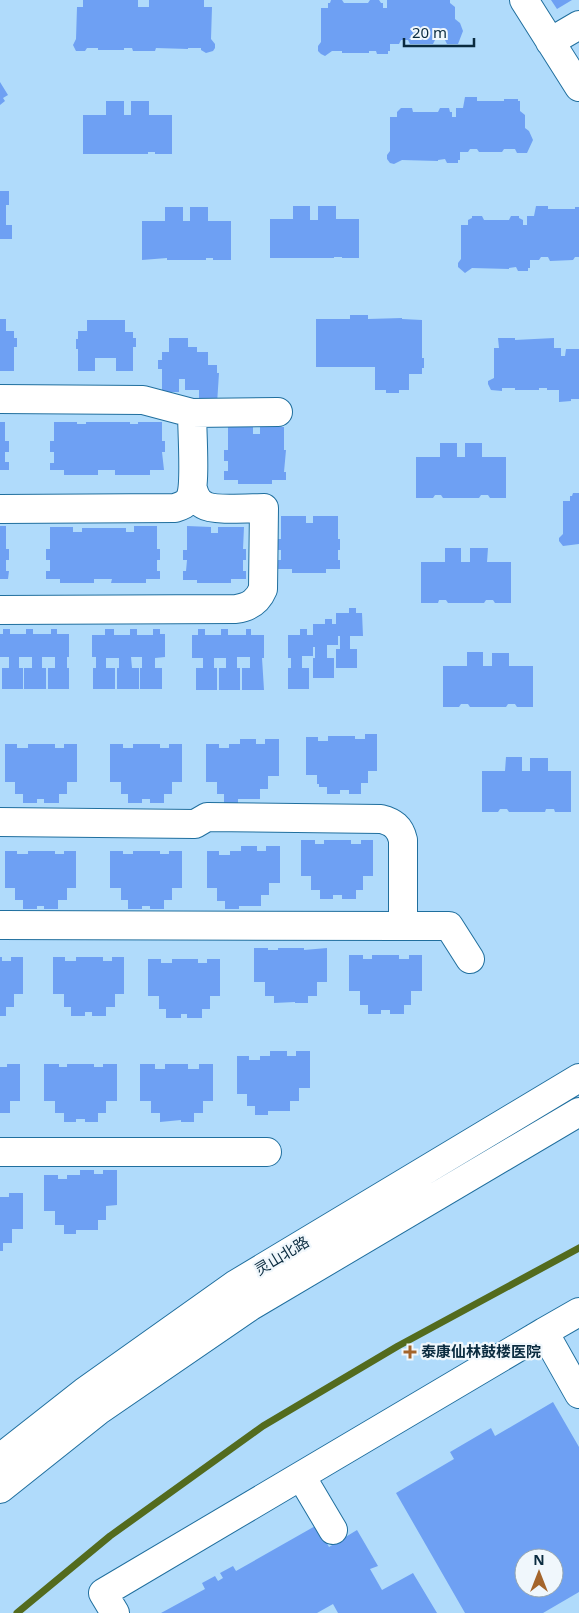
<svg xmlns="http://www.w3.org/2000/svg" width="579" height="1613" font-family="'Noto Sans','Noto Sans SC',sans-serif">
  <rect width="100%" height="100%" fill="#b0dbfb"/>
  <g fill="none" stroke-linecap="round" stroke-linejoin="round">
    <path stroke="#536b1e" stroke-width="7" d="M17 1613 110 1536 263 1426 398 1346 579 1248"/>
  </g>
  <path fill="#6ea0f3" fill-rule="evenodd" d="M83 0H138V7H149V0H204V7H212L211 39 215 44V48L213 51 206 53 201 50V48H188V49L156 48 155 51H133L132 48H124V50H98V48H87L85 51H76L73 45 76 39 77 7H83Z
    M331 0H342L344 3H368L370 0H379L381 3H383V8H387V0H450V3L455 7V19L460 23 463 31 458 44H447L445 40H435L433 44H410L408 40H401L399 44H390V51H388V54H377L376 51H369V53H342V51H332L325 56 321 54 318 51V46L321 42V8H328V3H330Z
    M551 0H572L557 9Z
    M0 82 8 95 3 98 5 101 0 105Z
    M465 97H477V101H504V99H518V101H520V111L525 115V128L529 131 533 140 527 153H517L515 149H504L502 152H479L477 149H470L468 152H460V160H458V163H447L445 159 438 160V161L402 160 394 164 390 163 387 159V155L390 151V117H397V112L401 108H412L413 112H438L440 108H449L450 112H452V117H456V108H463Z
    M106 101H124V115H131V101H149V115H172V154H155V152H148V154H83V115H106Z
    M0 191H9V205H6V225H12V239H0Z
    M293 206H310V220H318V206H336V219H359V258H342V257H334V258H270V219H293Z
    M536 206H548V209H575V207H579V257H575L573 260 550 261 548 257H541L539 260H530V268H528V271H518L516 267 509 268V269L472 268 465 273 458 267V263L461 259V225H468V220L472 218V216H482L484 220H509L511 216H519V218L523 220V225H527V216H534Z
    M165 207H183V221H190V207H208V221H231V260H213V258H206V260H167V258L142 260V221H165Z
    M350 315H368V319L402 318V319L422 320V358H424V368H422V374H409V390H399V393H386V390H375V367H316V319H350Z
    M0 319H6V331H14V338H17V347H14V371H0Z
    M87 320H125V332H133V338H136V347H133V371H116V358H95V371H78V349H76V339H78V331H87Z
    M169 338H188V347H197V352H208V365H217V373H219L217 404H199V390H185V379H179V392H162V369H158V360H162V352H169Z
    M498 338H515V340L554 338V348H561V356H565L566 349H579V399H571V401L559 402V390H547V388H539V390H515V388H502V391L491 390 488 384V381L494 378V348H499Z
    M0 422H5V441H9V452H5V462H9V470H0Z
    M54 422H77V424H86V422H130V424H138V422H162V441H165V452H162L164 470H150V475H115V470H98V475H64V470H50V463H54V452H50V441H54Z
    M228 427H253V434H260V427H284V450H286L284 472H286V480H272V484H238V480H224V471H228V461H224V450H228Z
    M440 443H457V457H465V443H482V457H506V498H490L488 495H481L479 498H443L441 495H435L433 498H416V457H440Z
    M573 493H579V544L563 546 559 541V538L563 534V501H570V496H572Z
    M281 516H306V523H313V516H338V539H340V550H338V560H340V569H326V573H292V569H278V560H281V550H278V539H281Z
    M0 526H6V549H9V560H6V571H9L8 579H0Z
    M134 526H157V549H160V560H157V571H160V579H146V583H111L112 579H94V583H60V579H46V571H50V560H46V549H50V527H73V532H82V528H126V532H134Z
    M187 526 211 527V533H218V527H244L243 549H246V560H243V571H246V579H231V583H197V580H183V571H186L187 560H183V550H187Z
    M445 548H461V562H470V548H488L487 562H511V603H495L493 600H486L484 603H448L446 600H439L438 603H421V562H445Z
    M349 608H356V613H362L363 636H350V649H357V668H336V649H340V636H338V645H327V658H334V678H313V658H315V647H313V656H302V668H309V689H288V668H291V658H288V635H300V629H307V635H313V624H325V619H332V624H336V613H349Z
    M3 629H10V634H26V629H33V634H51V629H57V634H69V657H67V668H69V689H48V668H55V657H42V668H46V689H24V668H32V657H19V668H23V689H2V668H9V657H0V634H3Z
    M105 629H114V635H130V629H137V635H153V629H160V634H165V657L155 658V668H162V689H140V668H142V657H131L132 668H139V689H117V668H119V658H106V668H115V689H93V668H96V657H92V635H105Z
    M198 629H205V635H221V629H228V635H246V629H251V635H264V658H262L264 690H242V668H250V657H237V668H240V690H219V668H226V658H214V668H217V690H196V668H203V658H192V635H198Z
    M467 652H483V666H492V653H509V666H533V707H517L515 704H508L506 707H470L468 704H461L459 707H443V666H467Z
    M365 734H377V771H368V783H361V794H349V790H340V794H327V787H319V784H317V775H306V737H318V741H328V736H355V739H365Z
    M240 739H256V744H265V739H279V776H268V789H260V799H238V803H224V794H217V782H206V744H219V748H229V744H240Z
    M5 744H17V748H28V744H55V748H64V744H77V782H67V794H59V803H44V799H37V803H23V794H15V782H5Z
    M110 744H123V748H133V744H160V748H169V744H182V782H172V794H164V803H150V799H142V803H128V794H121V782H110Z
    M506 757H522V771H530V758H548V771H571V812H555L554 809H546L545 812H509L507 809H500L498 812H482V771H505Z
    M301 840H315V844H324V840H351V844H361V840H373V876H363V890H356V899H342V895H333V899H320V890H311V876H301Z
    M241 846H257V851H266V846H280V883H269V895H261V906H239V909H225V901H217V888H207V851H219V855H230V851H241Z
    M5 851H17V854H28V851H55V854H64V851H76V888H67V900H58V909H44V906H37V909H23V900H15V888H5Z
    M110 851H123V854H133V851H160V854H169V851H182V888H172V900H164V909H150V906H142V909H128V900H121V888H110Z
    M254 948H268V950H278V948H304V950L327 948V982H317V996H308V1003H295V1002L274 1003V996H265V982H254Z
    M349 955H363V959H372V955H399V959H409V955H422V991H411V1005H404V1014H390V1010H381V1014H368V1005H360V991H349Z
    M0 957H2V961H11V957H23V994H14V1007H6V1016H0Z
    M53 957H65V961H76V957H103V961H112V957H124V994H115V1007H106V1016H92V1012H85V1016H71V1007H64V994H53Z
    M148 959H161V963H172V959H198V963H207V959H220V996H210V1009H202V1018H187V1014H181V1018H166V1009H159V996H148Z
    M270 1051H287V1056H296V1051H310V1088H299V1101H290V1111H268V1115H255V1106H247V1094H237V1056H249V1060H260V1056H270Z
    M7 1064H20V1101H10V1113H0V1067H7Z
    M44 1064H59V1067H67V1064H94V1067H103V1064H117V1101H106V1113H98V1122H85V1119H76V1122H64V1113H55V1101H44Z
    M140 1064H155V1069H165V1064H188V1069H199V1064H213V1101H203V1113H194V1122H181V1120L160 1122V1113H151V1101H140Z
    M80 1170H94V1174H103V1170H117V1205L106 1206V1220H98V1230H76V1234H64V1225H55V1211H44V1175H58V1179H67V1175H80Z
    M9 1193H23V1229H12V1243H3V1251H0V1197H9Z
    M553 1402 579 1447V1592L543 1613H465L396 1493 454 1459 450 1452 491 1428 495 1436ZM524 1558H554V1588H524Z
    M317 1525 329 1547 357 1530 378 1566 370 1569 382 1590 413 1573 437 1613H338L333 1604 317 1613H161L205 1589 202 1583 215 1576 218 1581 223 1578 220 1573 233 1566 236 1571Z"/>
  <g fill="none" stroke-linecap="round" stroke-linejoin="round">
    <defs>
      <path id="minor" d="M524 0 579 87
        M550 42 579 25
        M0 399 143 400 192 413 278 412
        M0 509 175 508C181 506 187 504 190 498 196 486 192 429 192 413
        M0 610 236 609C250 607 258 601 263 589L264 508C251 508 213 511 204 505 198 502 195 496 193 489
        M0 822 195 824 207 817 381 819C393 822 400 827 403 840V926L0 925
        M403 926H449L470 959
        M0 1152H267
        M579 1312 544 1332 579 1394
        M301 1476 333 1530
        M115 1613 103 1593 544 1332"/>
      <path id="major" d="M0 1458 84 1392 236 1284 579 1078
        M0 1489 98 1411 251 1306 579 1112"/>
    </defs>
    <use href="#minor" stroke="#206f9e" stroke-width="30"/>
    <use href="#major" stroke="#206f9e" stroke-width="30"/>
    <use href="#minor" stroke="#fff" stroke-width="28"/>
    <use href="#major" stroke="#fff" stroke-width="28"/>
  </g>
  <path fill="#a4652c" stroke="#f0f7fc" stroke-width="2" d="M407.5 1344.5h5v5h5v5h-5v5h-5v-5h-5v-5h5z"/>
  <g text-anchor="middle" stroke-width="4.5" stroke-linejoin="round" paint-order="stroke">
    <g font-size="15" fill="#0a2b3f" stroke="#f0f7fc">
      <text transform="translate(282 1256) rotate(-31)" y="5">灵山北路</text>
    </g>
    <g font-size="15" font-weight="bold" fill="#0a2b3f" stroke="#f0f7fc" text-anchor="start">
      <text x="421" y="1357">泰康仙林鼓楼医院</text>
    </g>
  </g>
  <g transform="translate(539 1573)"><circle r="24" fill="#f0f7fc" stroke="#94a5b0"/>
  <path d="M0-4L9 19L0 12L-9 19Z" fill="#a4652c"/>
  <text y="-8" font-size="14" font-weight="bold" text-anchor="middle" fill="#0a2b3f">N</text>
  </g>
  <path d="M404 38v8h70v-8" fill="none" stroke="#0a2b3f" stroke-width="2.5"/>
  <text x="412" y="38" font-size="15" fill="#0a2b3f" stroke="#f0f7fc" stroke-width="4" paint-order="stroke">20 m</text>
</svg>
